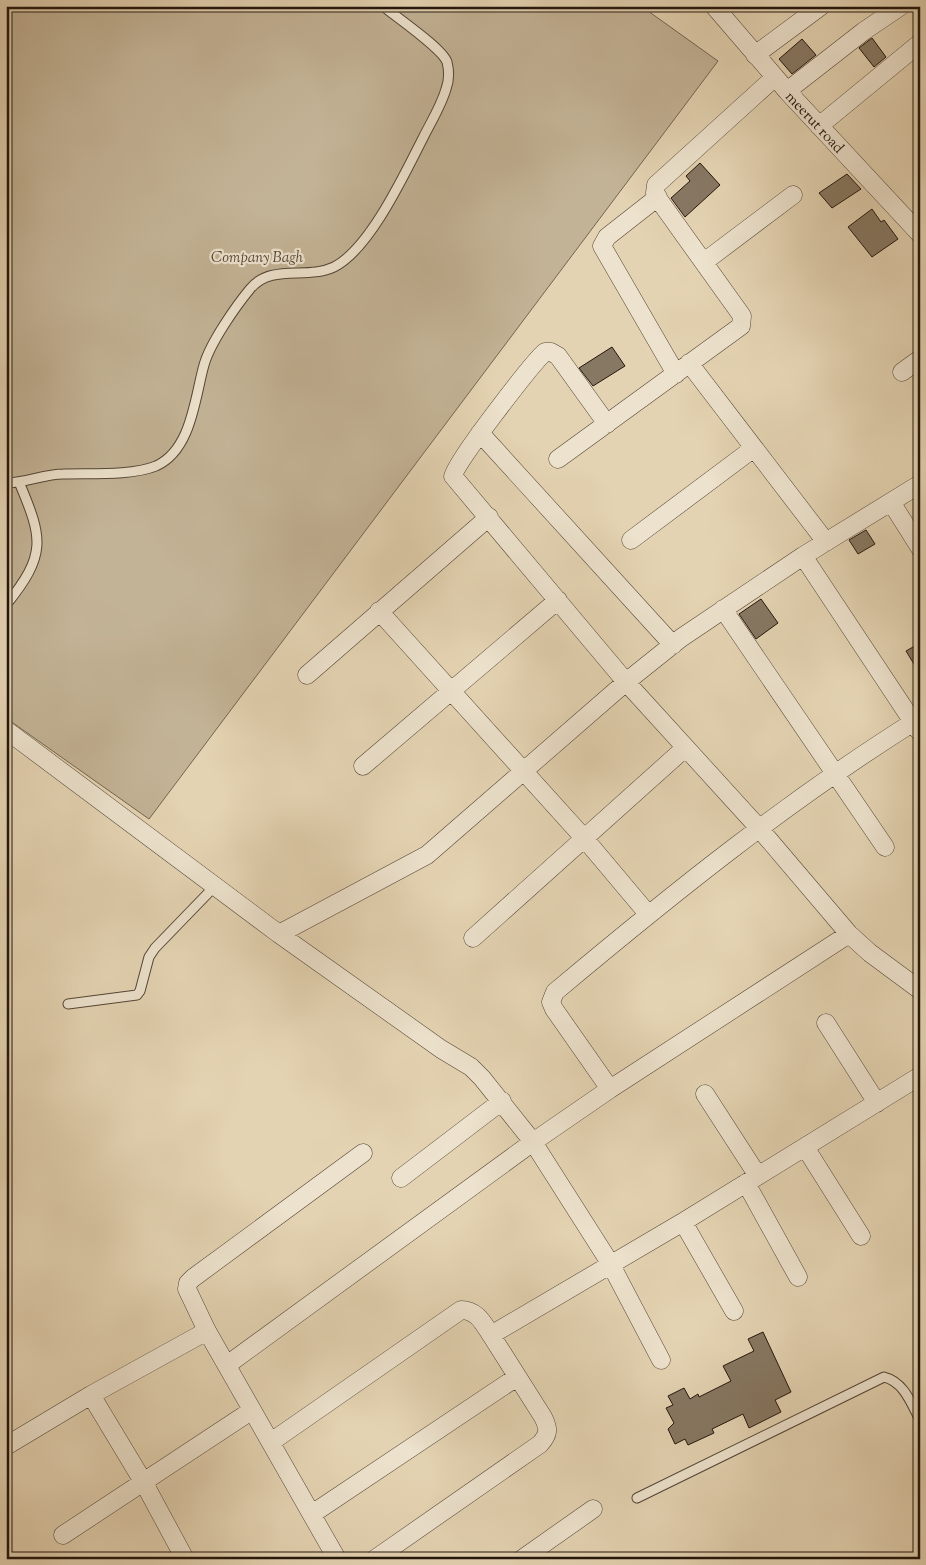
<svg xmlns="http://www.w3.org/2000/svg" width="926" height="1565" font-family="'Sorts Mill Goudy',serif">
  <rect width="100%" height="100%" fill="#e4d3b2"/>
  <filter id="stains"><feTurbulence type="fractalNoise" baseFrequency=".004" numOctaves="4"/><feColorMatrix values="0 0 0 0 .2 0 0 0 0 .09 0 0 0 0 .02 0 0 0 .5 -.17"/></filter>
  <radialGradient id="worn" r=".72"><stop offset=".6" stop-color="#630" stop-opacity="0"/><stop offset="1" stop-color="#630" stop-opacity=".3"/></radialGradient>
  <path fill="#c3b396" stroke="#736452" d="M6 6H641L718 61 149 819 6 718Z"/>
  <path fill="#877863" stroke="#23160d" d="M872 38 886 57 874 67 859 48Z
    M802 39 816 55 792 74 779 59Z
    M700 163 720 185 685 217 671 198 690 181 686 176Z
    M847 174 861 189 832 208 819 193Z
    M872 209 881 222 884 220 898 239 872 257 848 227Z
    M612 347 625 366 593 386 579 368Z
    M866 530 875 544 858 554 849 540Z
    M761 599 778 623 756 639 739 614Z
    M920 643V674L906 651Z
    M763 1332 791 1392 775 1400 781 1412 749 1428 743 1414 712 1429 714 1433 688 1445 685 1439 675 1444 668 1429 674 1423 666 1408 673 1405 668 1396 684 1388 690 1399 698 1394 699 1397 731 1381 723 1366 754 1351 748 1339Z"/>
  <g fill="none" stroke-linecap="round" stroke-linejoin="round">
    <defs>
      <path id="service" d="M6 483C26 483 44 474 63 474 90 473 131 476 156 466 192 450 195 396 204 365 210 343 236 306 250 289 271 263 307 280 334 267 370 249 405 173 423 138 431 122 441 106 446 89 449 81 449 70 447 62 442 48 396 17 383 6
        M6 605C47 554 43 539 19 482
        M68 1004 137 995 140 991 149 957 155 948 215 886
        M637 1498 884 1377C904 1382 911 1403 920 1420"/>
      <path id="minor" d="M714 6 787 91 920 234
        M755 55 821 6
        M787 91 864 31 901 6
        M819 126 920 43
        M658 197 607 237 602 246 676 374
        M704 262 793 195
        M689 363 826 542
        M902 372 920 359
        M607 424 558 356 551 352H545C533 362 452 467 453 476L626 682 758 827 849 934 870 953 920 990
        M480 433 673 645
        M558 459 741 326 742 316 659 200 655 193 656 185 775 77
        M891 502 920 548
        M631 540 754 448
        M803 556 919 731
        M723 609 885 847
        M379 611 584 838 648 914
        M307 675 489 517
        M6 730 279 934 441 1049 471 1067 482 1078 533 1142 610 1263 661 1360
        M363 766 558 600
        M279 934 427 855 626 682 681 638 803 556 920 484
        M473 938 685 748
        M826 1023 877 1103
        M610 1089 554 1009 551 1002 555 992C672 894 790 799 920 718
        M705 1094 758 1176
        M805 1147 861 1236
        M401 1178 502 1101
        M746 1183 798 1277
        M683 1222 734 1311
        M227 1365 533 1142 610 1089 849 934
        M91 1395 144 1483 185 1559
        M271 1442 461 1310C477 1310 483 1323 491 1335
        M6 1446 91 1395 207 1331
        M312 1514 517 1377
        M63 1535 251 1411
        M337 1559 207 1331 187 1289 188 1283 193 1278 363 1153
        M375 1559 540 1444C549 1434 549 1429 543 1417L491 1335 683 1222 920 1076
        M522 1559 593 1509"/>
    </defs>
    <use href="#service" stroke="#534536" stroke-width="11"/>
    <use href="#minor" stroke="#534536" stroke-width="19"/>
    <use href="#service" stroke="#ede2cd" stroke-width="9"/>
    <use href="#minor" stroke="#ede2cd" stroke-width="18"/>
  </g>
  <g text-anchor="middle" stroke-width="4.5" stroke-linejoin="round" paint-order="stroke">
    <g font-size="15" fill="#23160d" stroke="#ede2cd">
      <text transform="translate(815 122) rotate(47)" y="5">meerut road</text>
    </g>
    <g font-size="15" font-style="italic" fill="#534536" stroke="#ede2cd">
      <text x="257" y="262">Company Bagh</text>
    </g>
  </g>
  <rect width="926" height="1565" fill="none" stroke="#e4d3b2" stroke-width="25"/>
  <rect x="8" y="8" width="911" height="1550" fill="none" stroke="#23160d" stroke-width="2.5"/>
  <rect x="12" y="12" width="901" height="1540" fill="none" stroke="#23160d"/>
  <rect width="100%" height="100%" filter="url(#stains)"/>
  <rect width="100%" height="100%" fill="url(#worn)"/>
</svg>
